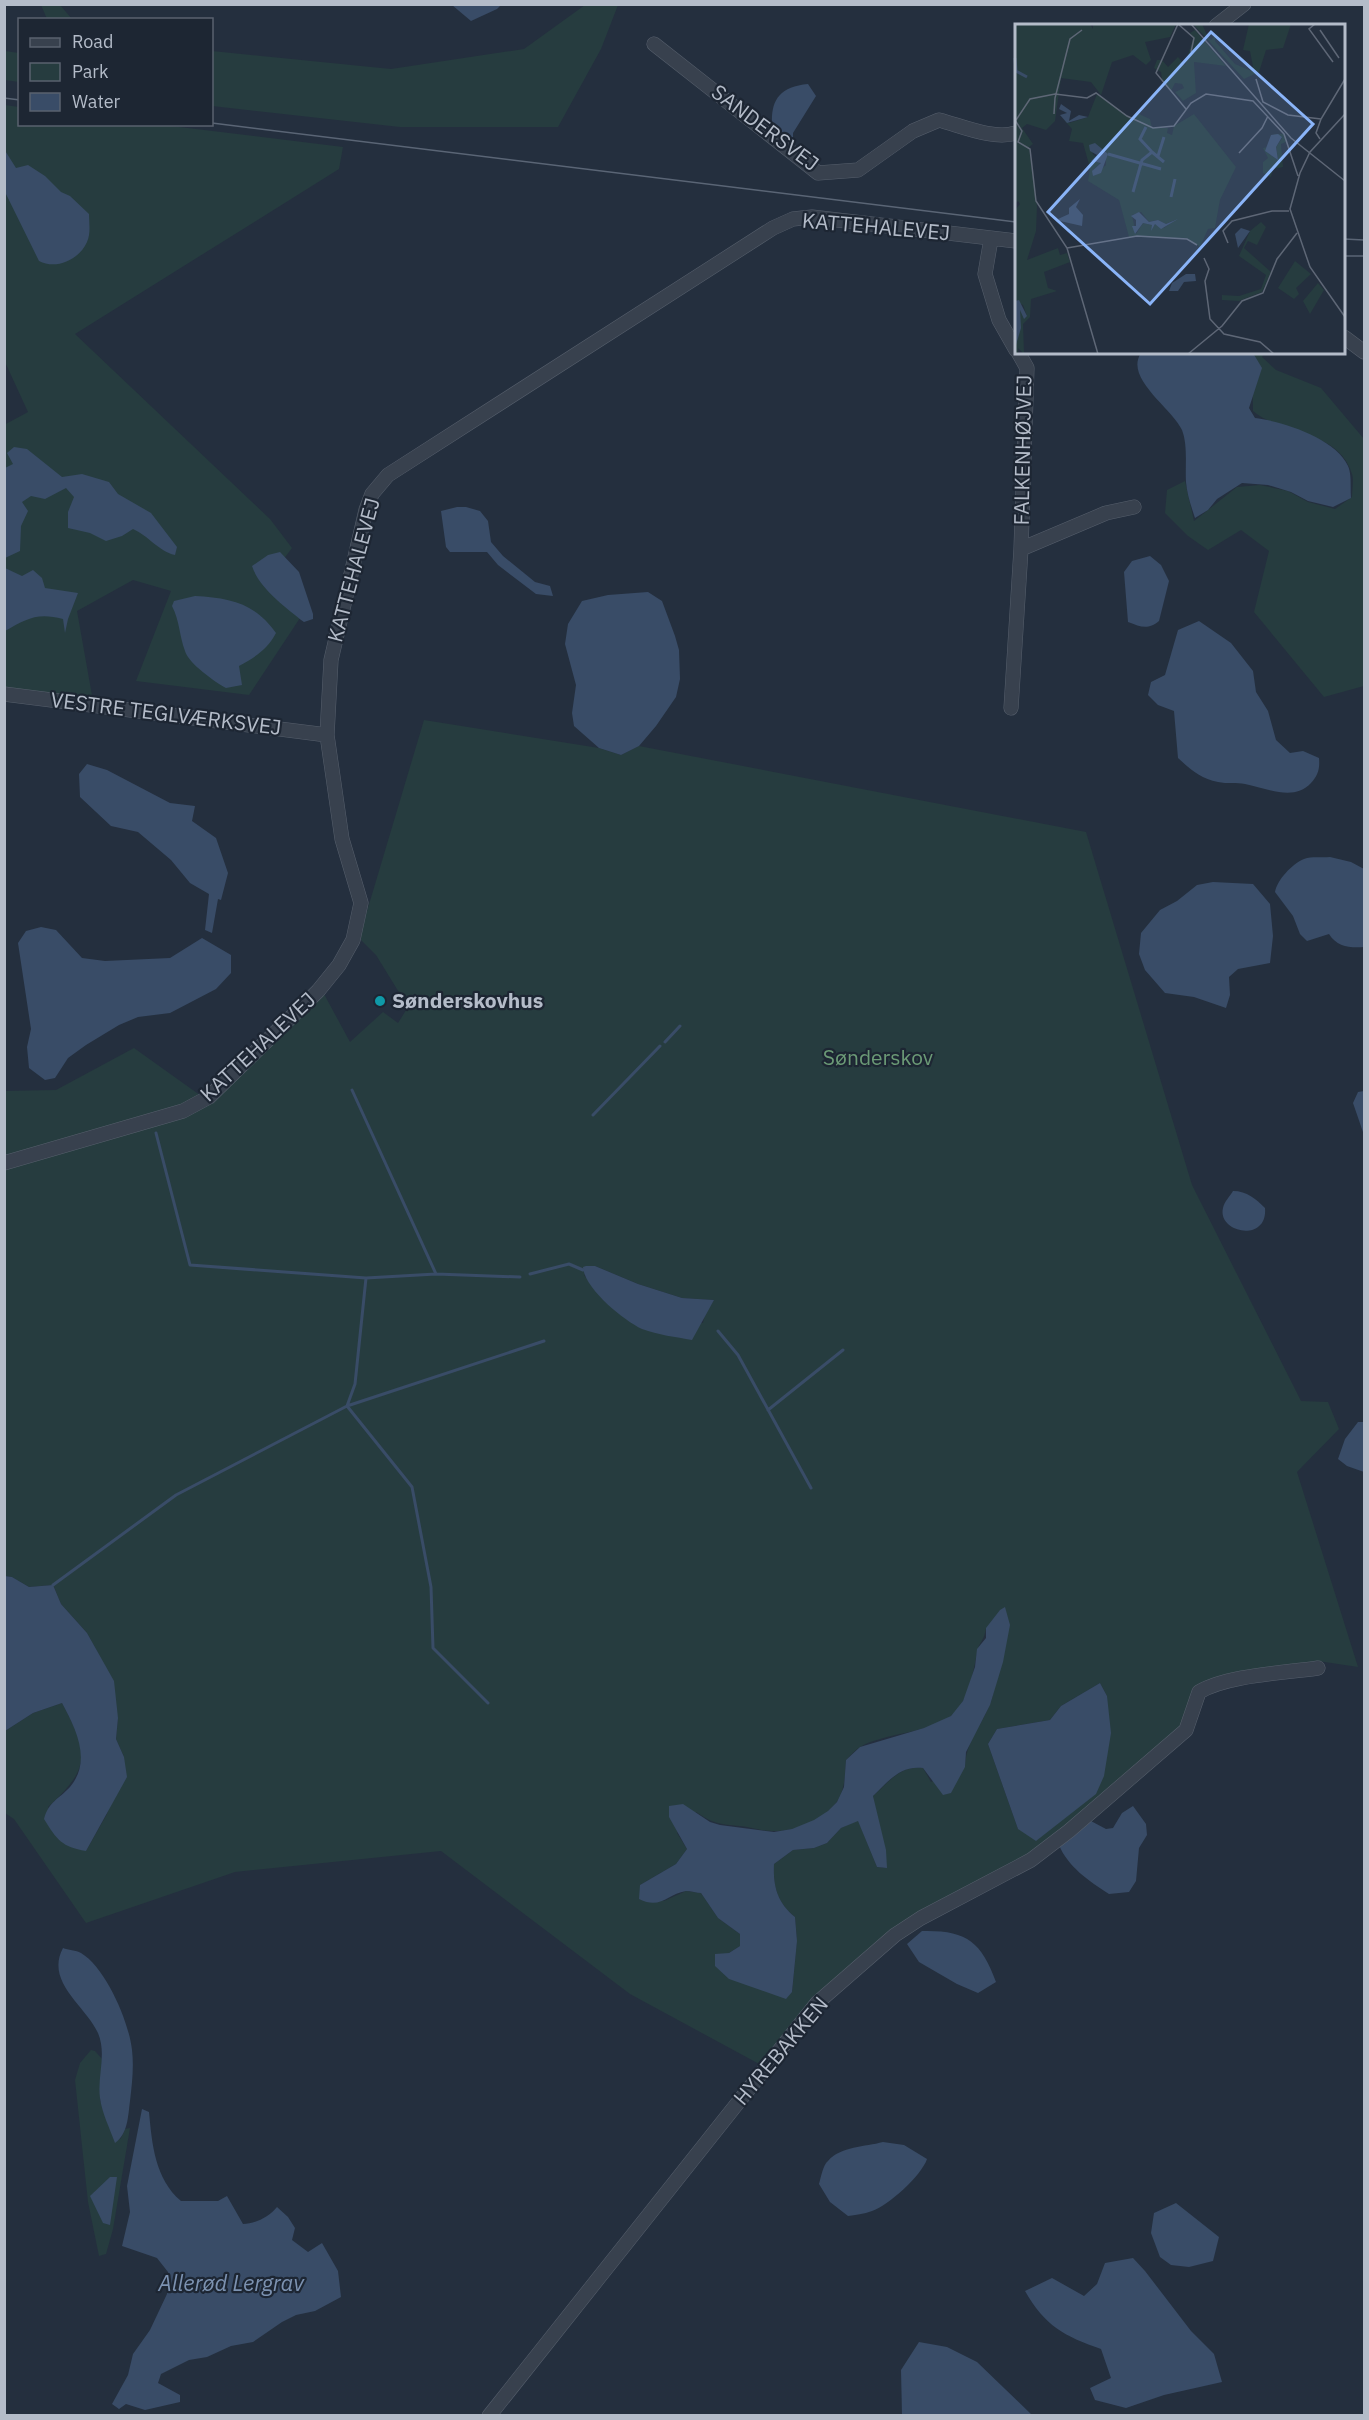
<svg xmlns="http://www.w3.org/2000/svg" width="1369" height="2420" font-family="'IBM Plex Sans',sans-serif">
  <rect width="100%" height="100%" fill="#242f3e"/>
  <path fill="#263c3f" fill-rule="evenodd" d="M41 5H60L72 19H47Z
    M585 5H618L601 49 558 127H400L212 106V51L391 69 524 49Z
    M5 51 19 53V82L5 80Z
    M5 105 19 107 20 124 163 125 343 147 339 169 75 334 270 519 292 548 265 584 300 618 249 695 136 681 171 591 133 580 77 611 93 701 5 688 4 425 28 412 5 362Z
    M1252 353H1265L1262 357 1276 370 1321 388 1364 439V686L1324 697 1254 612 1269 551 1241 530 1208 550 1188 536 1165 513 1167 490 1185 481 1194 521 1237 487 1260 485 1288 491 1308 502 1335 509 1352 497C1352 490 1354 480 1352 474 1339 430 1281 435 1253 411Z
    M424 720 599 748 621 755 639 746 1086 832 1192 1185 1301 1401 1328 1402 1339 1429 1297 1472 1358 1667 1318 1661 1197 1690 1180 1731 1056 1837 1018 1864 893 1932 761 2065 630 1994 441 1851 235 1872 86 1923 14 1819 5 1813V1731L33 1713 62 1703C89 1753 91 1768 48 1807L86 1851 107 1814 124 1757 116 1739 118 1718 98 1653 87 1633 61 1604 53 1585 29 1587 12 1577 5 1576 4 1091 56 1090 134 1048 211 1103 324 994 350 1042 383 1012 398 1023 408 1007 376 955 359 938ZM595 1266 638 1284 682 1298 714 1300 705 1314 703 1323 606 1302 584 1275ZM986 1628C989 1645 997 1673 994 1689 990 1718 966 1736 965 1767L931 1782 923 1768C900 1765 889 1782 873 1796L886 1868 877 1867 858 1820 841 1828 827 1843 814 1848 793 1850 774 1864C773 1887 777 1902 795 1917L797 1941 792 1992 729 1979V1953L740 1946V1934L718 1918 701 1893 686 1891 664 1901 640 1885 676 1864 687 1849 677 1833 696 1812C714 1824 719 1824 740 1826 750 1827 761 1831 772 1831 794 1832 826 1820 838 1800 845 1788 845 1775 846 1760 850 1756 855 1750 860 1747 883 1733 930 1733 951 1716 968 1703 973 1673 977 1653 978 1643 985 1640 986 1628ZM1100 1683 1107 1696 1018 1829 988 1744 997 1729 1050 1720 1061 1706Z
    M91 2050 95 2051 102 2059 100 2100 115 2142 121 2138 125 2129 130 2128 113 2229 106 2254 99 2256 88 2202 75 2080 80 2063Z"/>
  <path fill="#394c67" d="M452 5V4L501 5 497 9 471 21Z
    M808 84 816 96 793 133V141L789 145 773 135C769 105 775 87 808 84Z
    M4 149 16 168 28 165 45 176 61 192 70 196 89 214C89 223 91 233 87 242 79 260 56 270 39 261L5 192Z
    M1141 353H1253L1262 368 1249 408 1255 418C1281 421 1336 438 1348 466 1352 475 1350 488 1351 498L1333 507 1308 501 1291 492 1268 485 1242 483 1217 499 1208 510 1195 518C1191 506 1187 494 1186 482 1185 465 1188 446 1182 430 1172 408 1124 378 1141 353Z
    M14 447 27 449 62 477 82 474 109 482 118 494 151 513 177 547 175 555C158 551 149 536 133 529L122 536 106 541 90 533 68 528V512L74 497 66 488 45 499 31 496 22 502 28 511 21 526 20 551 5 558V525L6 522 5 468 13 464 7 453Z
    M457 507H466L480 511 488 521 491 542 503 556 535 582 550 586 553 596 536 594 498 565 487 552H450L446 547 441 511Z
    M280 552 299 572 313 614V619L304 622C286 608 259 588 252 566L268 555Z
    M1150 556 1161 565 1169 581 1159 621C1148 630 1141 627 1128 622L1124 572 1132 561Z
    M5 568 22 576 33 570 42 578 45 588 78 593 68 619 65 633 63 619C37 612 26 619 5 631Z
    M648 592 662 601 675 636 679 650 680 679 676 697 656 726 639 746 621 755 599 748 574 726 572 713 576 685 565 644 568 624 582 601 608 595Z
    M195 596C230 598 255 603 276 633 267 650 255 657 239 666L242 685 226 688C215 682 188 663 185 651 179 635 180 622 172 606L174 601Z
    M1199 621 1231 643 1253 671 1256 692 1268 711 1276 740 1290 753 1303 751 1319 758C1320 769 1318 775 1311 783 1294 802 1266 788 1245 784 1237 782 1227 784 1218 782 1201 779 1190 769 1178 758L1174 711 1158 705 1148 695 1151 682 1165 675 1178 630Z
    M87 764 107 770 170 803 195 806 192 821 216 838 228 873 221 900 218 899 212 933 205 930 209 894 190 883 171 860 138 832 111 826 80 797 79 774Z
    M1330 857 1351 862 1364 869V947C1350 948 1337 947 1329 934L1307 941 1300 934 1293 916 1275 892C1277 880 1292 864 1304 859 1312 856 1322 858 1330 857Z
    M1213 882 1253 884 1270 904 1273 936 1270 963 1238 969 1229 977 1230 995 1226 1008 1194 997 1165 993 1145 970 1139 954 1141 933 1160 910 1177 901 1197 885Z
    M41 927 56 930 82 958 105 961 170 958 202 938 231 955V973L216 989 170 1013 138 1017 119 1025 86 1045 68 1058 55 1078 45 1080 29 1068 27 1047 31 1029 18 943 26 931Z
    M1364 1091V1135L1353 1103 1358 1092Z
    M1233 1191C1247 1191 1256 1199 1265 1208 1268 1243 1217 1233 1223 1208 1224 1202 1230 1196 1233 1191Z
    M586 1266H595L638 1284 682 1298 714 1300 692 1340C676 1337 658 1335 642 1329 623 1320 584 1288 583 1267Z
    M1358 1422H1364V1472L1347 1466 1338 1459 1345 1439Z
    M5 1576 12 1577 29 1587 53 1585 61 1604 87 1633 114 1681 118 1718 116 1739 124 1757 127 1777 86 1851C62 1847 57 1840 44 1819 49 1801 58 1800 70 1787 92 1761 76 1729 62 1703L33 1713 5 1731Z
    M1005 1607 1010 1625 1003 1662 990 1705 966 1752 965 1767 951 1793 943 1795 923 1768C900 1765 889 1781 873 1796L886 1850 887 1868 877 1867 858 1821 841 1828 827 1843 814 1848 793 1850 774 1864C773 1886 777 1902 795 1917L797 1941 792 1992 786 1999 729 1979 715 1966V1954L729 1953 740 1946V1934L718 1918 701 1893C697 1893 691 1891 686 1891 667 1894 661 1910 639 1899L640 1885 676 1864 687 1849 669 1817V1806L683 1804 710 1822 720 1825 774 1832 792 1829 814 1820 828 1811 837 1802 844 1787 846 1760 860 1747 924 1728 951 1716 963 1701 975 1667 977 1649 986 1638V1628L1000 1610Z
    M1100 1683 1107 1696 1111 1733 1104 1776 1096 1794 1036 1841 1018 1829 988 1744 997 1729 1050 1720 1061 1706Z
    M1133 1806 1146 1824 1147 1835 1139 1848 1136 1881 1129 1892 1109 1894C1089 1881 1068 1867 1059 1845L1089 1820 1106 1829 1113 1828 1122 1813Z
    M922 1931C966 1930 981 1941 996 1982L978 1993 957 1984 919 1962 907 1944Z
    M63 1948C68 1950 76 1950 81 1953 106 1968 129 2022 132 2050 134 2067 132 2084 130 2101 128 2116 128 2134 115 2143 110 2129 102 2113 100 2098 97 2077 107 2054 98 2033 85 2005 45 1982 63 1948Z
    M142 2109 149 2112C152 2144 155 2179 181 2201H218L227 2196 243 2224C255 2224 269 2217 277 2207L288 2217 295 2228 292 2240 308 2252 322 2243 338 2271 341 2297 315 2311 296 2315 282 2322 253 2342 231 2346 207 2357 189 2360 161 2374 158 2383 180 2395V2402L145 2410 126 2404 119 2409 112 2404 128 2375 133 2354 150 2330 167 2294 168 2272 157 2258 122 2246 130 2212 127 2186Z
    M883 2142 904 2145 927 2159C922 2175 888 2206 872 2211 864 2214 855 2215 848 2216L830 2202 819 2184C821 2177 823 2165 828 2161 841 2146 865 2147 883 2142Z
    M110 2177H117L110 2225 103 2223 90 2196Z
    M1176 2203 1219 2237 1213 2261 1189 2267 1171 2265 1160 2257 1151 2233 1154 2213Z
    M1133 2258 1145 2271 1191 2331 1214 2354 1222 2382 1164 2395 1126 2408 1095 2400 1090 2388 1111 2378 1101 2349C1064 2336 1045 2326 1025 2291L1052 2278 1084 2296 1097 2284 1105 2263Z
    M919 2342 947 2347 977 2362 1032 2415H902L901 2370Z"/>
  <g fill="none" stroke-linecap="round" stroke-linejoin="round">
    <path stroke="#394c67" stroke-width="3" d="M665 1042 680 1026
      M352 1090 436 1274
      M593 1115 660 1046
      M156 1133 190 1265 366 1278
      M530 1274 569 1264 583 1270
      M718 1331 738 1355 811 1488
      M768 1410 843 1350
      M53 1585 176 1495 347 1406 544 1341
      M488 1703 433 1648 431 1587 412 1487 347 1406 355 1384 366 1278 436 1274 520 1277"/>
    <defs>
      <path id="minor" d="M1216 26 1244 4
        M654 44 818 173 858 170 913 131 939 120C962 126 993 140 1016 133
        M991 239 985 274 999 320 1016 350
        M1344 337 1364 352
        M1021 549 1106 513 1134 507
        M4 694 327 735
        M1011 708 1021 549 1027 368 1018 352
        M4 1163 183 1111 209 1097 318 991 339 965 353 940 361 903 342 839 327 735 331 660 366 510 372 494 388 475 773 228 793 219 812 217 1016 241
        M489 2416 817 2003 895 1935 921 1918 1031 1860 1069 1831 1186 1730 1199 1692C1227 1675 1285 1673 1318 1668"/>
    </defs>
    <use href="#minor" stroke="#565f6c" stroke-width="15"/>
    <use href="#minor" stroke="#38414e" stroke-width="14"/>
    <path stroke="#5a6575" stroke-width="1.5" d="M4 98 20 100
      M212 123 1016 222
      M1344 239 1364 240
      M1344 256H1364"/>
  </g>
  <circle fill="#0f9aa8" stroke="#1d2633" stroke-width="2" cx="380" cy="1001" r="6"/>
  <g text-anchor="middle" stroke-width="4.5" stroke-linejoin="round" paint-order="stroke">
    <g font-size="21" fill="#b4bcc9" stroke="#1d2633">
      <text transform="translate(765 128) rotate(37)" y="7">SANDERSVEJ</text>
      <text transform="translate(876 227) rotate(5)" y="7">KATTEHALEVEJ</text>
      <text transform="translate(1023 450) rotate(-89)" y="7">FALKENHØJVEJ</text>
      <text transform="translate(354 570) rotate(-75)" y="7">KATTEHALEVEJ</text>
      <text transform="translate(166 714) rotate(7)" y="7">VESTRE TEGLVÆRKSVEJ</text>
      <text transform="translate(258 1047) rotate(-43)" y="7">KATTEHALEVEJ</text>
      <text transform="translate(781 2051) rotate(-50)" y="7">HYREBAKKEN</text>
    </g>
    <g font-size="21" font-weight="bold" fill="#b4bcc9" stroke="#1d2633" text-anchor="start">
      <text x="392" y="1008">Sønderskovhus</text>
    </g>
    <g font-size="21" fill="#6b9a76" stroke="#1d2633">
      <text x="878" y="1065">Sønderskov</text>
    </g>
    <g font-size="22" font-style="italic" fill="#7c92b1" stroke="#1d2633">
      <text x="231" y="2291">Allerød Lergrav</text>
    </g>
  </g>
  <g transform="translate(1015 24)">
    <rect width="330" height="330" fill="#242f3e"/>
    <path d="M0 0H75L78 5V0H161L155 13 130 18 136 36 131 41 118 31 97 38 86 71 76 58 46 54 40 97 31 106 12 100 7 104 18 120 14 123 22 183 21 207 12 236 43 224 45 231 52 229 55 238 29 248 33 264 42 267 16 275 15 293 8 300 9 330 3 324V330L0 328 5 286 12 292 8 281 0 277V186L5 180 3 177 0 180ZM178 0H187L192 11 196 16 200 12V17L220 40 239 48 235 27 228 26 234 0H276L268 24 251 26 244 48 229 55ZM180 6 211 42 179 38 181 69 168 77 160 68 169 64 167 60 160 59 156 67 147 56 146 48 139 44 142 36H147L153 43 163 33 170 41 178 14 175 9ZM82 70 117 95 122 89 135 95 137 104H153L152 109 157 111 159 102 179 90 221 143 205 176 200 204 193 205 185 223 172 214 114 213 104 176 73 157 75 144 68 119 54 117 57 105 49 96 54 99 73 93ZM91 126V141L78 152V146L86 139 76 137 82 134 77 129ZM126 188 134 198 143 196 151 200 160 196 149 204 140 200 136 206 138 201 128 199 121 210 117 191ZM258 110H269L271 118 266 120 268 143 258 145 256 153 248 149V138L253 134 248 124 252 123 250 127 263 136 261 123 267 114ZM246 198 251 203 242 221 233 217 229 224 256 248 247 268 224 277 207 276V271L224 272 246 265 251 251 224 232 235 207ZM280 237 296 250 281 264 284 270 279 275 263 264ZM303 259 309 266 295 290 288 277Z" fill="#263c3f" fill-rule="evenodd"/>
    <path d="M46 80 56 87 54 97 64 91 73 93 52 99 45 91 52 89 44 85ZM263 110 267 113 261 123 263 136 250 127 256 111ZM80 119 93 130 86 149 78 152 77 147 86 139 76 137 82 131 75 127 74 121ZM65 175 61 183 68 191 67 202 45 197 43 195 54 190V184ZM124 188 134 198 143 196 151 200 163 195 146 205 140 200 136 207 137 201 128 199 120 210 117 202H121V196L116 192ZM226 204 235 207 223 224 220 210ZM171 250H180L181 257 169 258 163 267H154L157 259ZM4 276 12 292 9 295 5 286 6 304 1 321 0 277Z" fill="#394c67"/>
    <path fill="none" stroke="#394c67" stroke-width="3" d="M0 34 1 47 12 53M131 103 125 115 137 128M93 130 146 145M143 132 149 113M118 168 127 136 137 128 149 138M156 173 160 155"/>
    <path fill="none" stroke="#5e6776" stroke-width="1.5" d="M176 0 276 114 330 157M300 0 294 5 318 38M305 6 324 34M241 55 248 78 273 91 306 95M171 85 141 49 163 0 179 14 176 28M39 90 40 74 55 15 67 6M330 90 295 128 285 149 275 185 295 243 330 293M0 96 7 107 3 118 15 125 21 177 52 224 83 330M1 96 15 75 40 70 72 74 81 69 112 92 138 104 159 102 176 79 191 70 238 77 269 110 283 152M305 115 301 109 306 95 330 55M224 129 247 104 253 92M213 219 208 207 217 197 257 187H274M52 224 122 212 172 215 182 221M189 234 194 245 190 257 195 295 209 310 245 318 259 330M173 330 207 302 227 277 248 269 262 235 282 209"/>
    <path fill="#8ab4f8" fill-opacity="0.15" stroke="#8ab4f8" stroke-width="3" d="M196 8 298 100 135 280 33 188Z"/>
    <rect width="330" height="330" fill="none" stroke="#b4bcc9" stroke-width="3"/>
  </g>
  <rect width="1369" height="2420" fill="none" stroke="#b4bcc9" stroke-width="12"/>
  <rect x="18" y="18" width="195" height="108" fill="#1d2633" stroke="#59626f" stroke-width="1.5"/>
  <rect x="30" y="38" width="30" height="9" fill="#38414e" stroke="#59626f" stroke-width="1.5"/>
  <text x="72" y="48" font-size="18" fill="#b4bcc9">Road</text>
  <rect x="30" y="63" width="30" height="18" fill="#263c3f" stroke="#59626f" stroke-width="1.5"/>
  <text x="72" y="78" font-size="18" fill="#b4bcc9">Park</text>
  <rect x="30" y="93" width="30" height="18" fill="#394c67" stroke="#59626f" stroke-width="1.5"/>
  <text x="72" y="108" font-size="18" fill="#b4bcc9">Water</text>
</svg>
